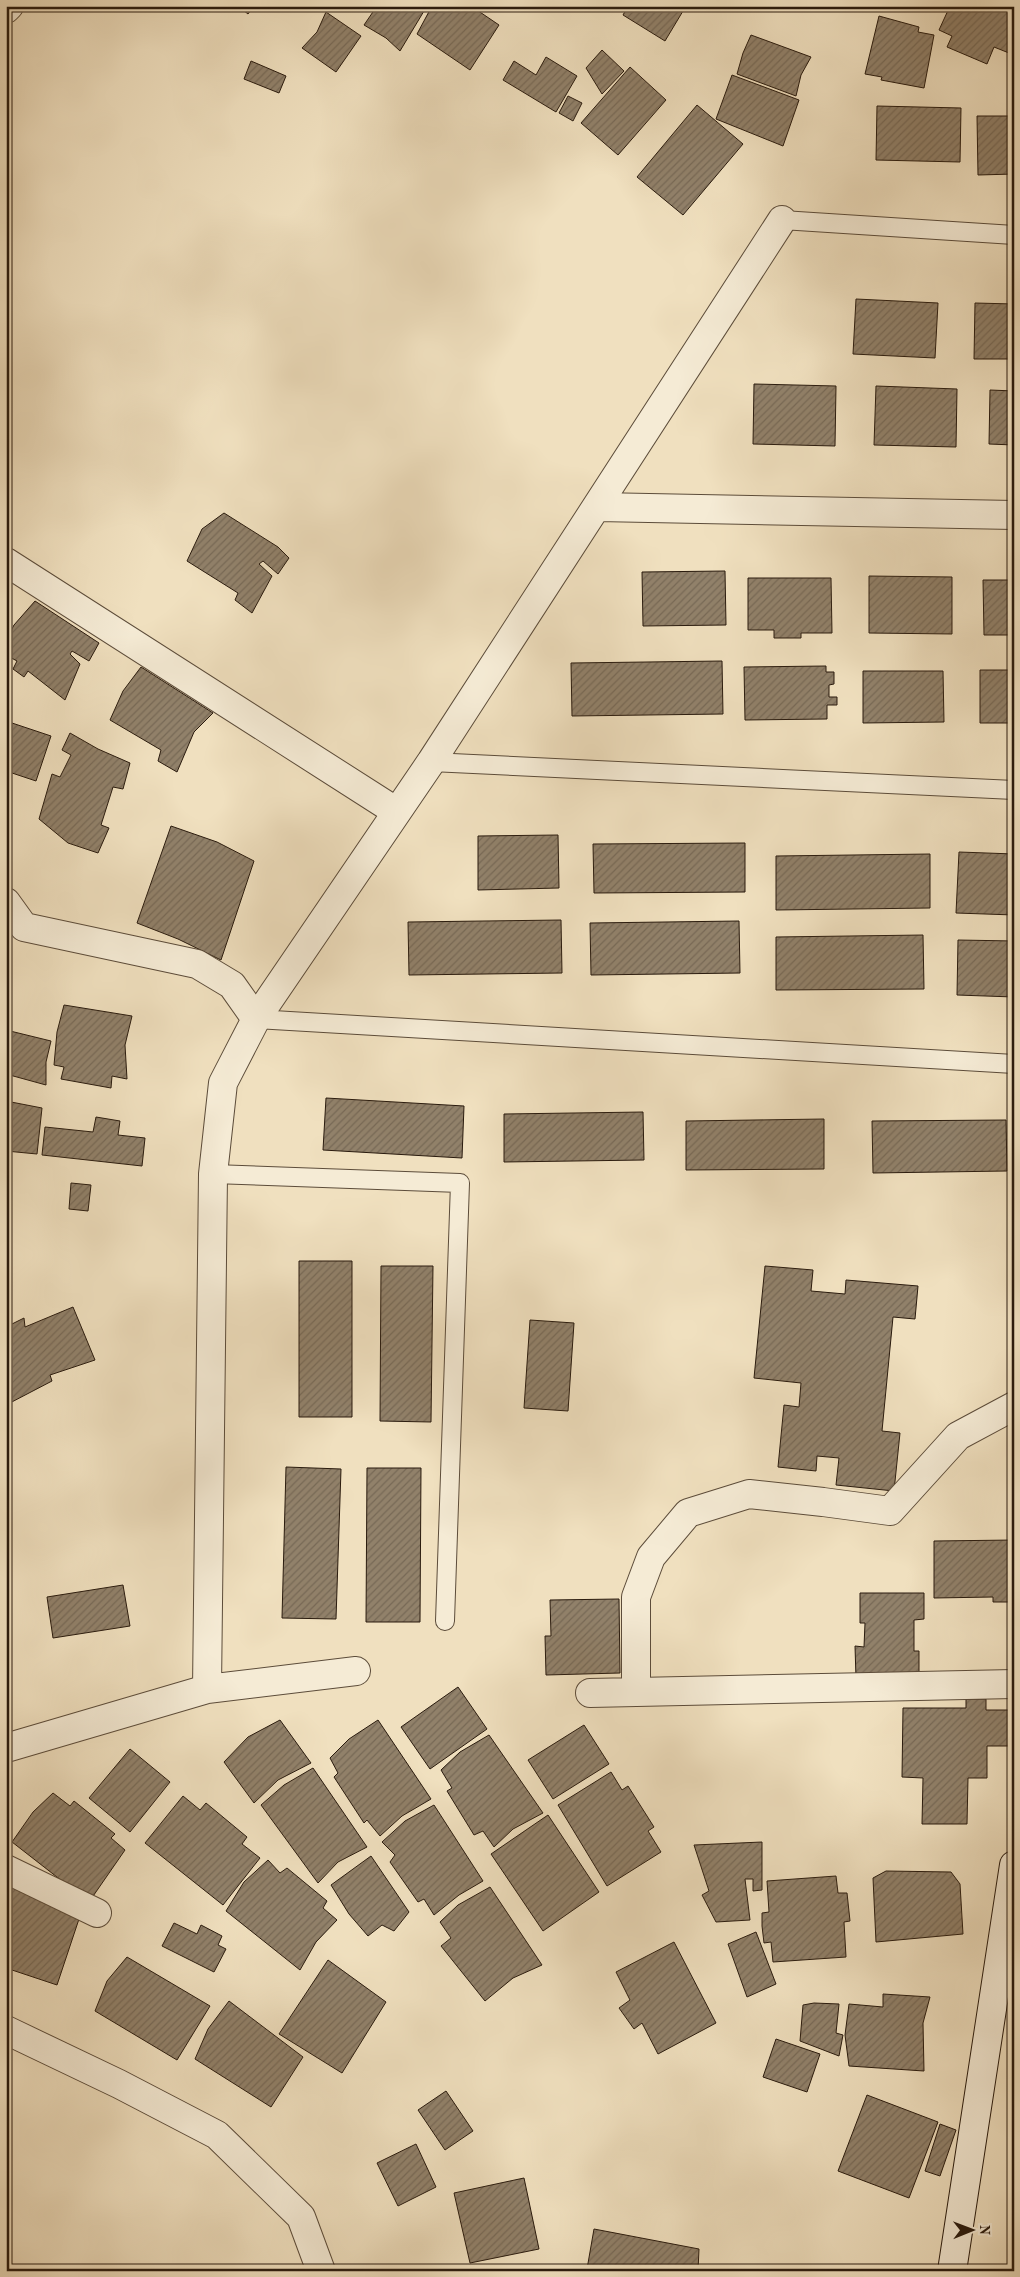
<svg xmlns="http://www.w3.org/2000/svg" width="1020" height="2277" font-family="'Old Standard TT',serif">
  <defs>
    <pattern id="building-hatch" width="6" height="6" patternUnits="userSpaceOnUse" patternTransform="scale(1.25)"><rect width="6" height="6" fill="#91816a"/><path d="M-1 1l2-2M0 6l6-6M5 7l2-2" fill="none" stroke="#776956"/></pattern>
  </defs>
  <rect width="100%" height="100%" fill="#f0e0bf"/>
  <filter id="stains"><feTurbulence type="fractalNoise" baseFrequency=".004" numOctaves="4"/><feColorMatrix values="0 0 0 0 .2 0 0 0 0 .09 0 0 0 0 .02 0 0 0 .5 -.17"/></filter>
  <radialGradient id="worn" r=".72"><stop offset=".6" stop-color="#630" stop-opacity="0"/><stop offset="1" stop-color="#630" stop-opacity=".3"/></radialGradient>
  <path fill="url(#building-hatch)" stroke="#2a1b0e" d="M238 6H254L248 14Z
    M377 6H427L400 51 386 38 364 25Z
    M432 6H471L499 25 470 70 417 34Z
    M628 6H686L665 41 623 15Z
    M950 6H1014V55L994 47 987 64 947 47 952 36 939 30Z
    M326 12 361 36 336 72 302 48 317 32Z
    M879 16 919 27 918 32 934 35 924 88 881 80 882 77 865 74Z
    M751 35 811 57 801 75 796 96 737 74 743 53Z
    M602 50 624 71 602 94 586 68Z
    M546 57 577 76 556 112 503 80 514 61 536 75Z
    M251 61 286 76 279 93 244 79Z
    M630 67 666 100 618 155 581 123Z
    M732 75 799 100 783 146 716 119Z
    M568 96 582 103 573 121 559 113Z
    M697 105 743 144 683 215 637 177Z
    M877 106 961 108 960 162 876 160Z
    M977 116H1014V174L978 175Z
    M856 299 938 303 935 358 853 354Z
    M975 303 1014 304V359H974Z
    M754 384 836 386 835 446 753 444Z
    M876 386 957 389 956 447 874 445Z
    M990 390 1014 391V445L989 444Z
    M224 513 278 547 289 558 278 574 263 561 259 564 272 576 252 613 235 600 238 593 187 561 202 529Z
    M725 571 726 625 643 626 642 572Z
    M869 576 952 577V634L869 633Z
    M748 578H831L832 633H801V638H774V630H748Z
    M983 580H1014V635H984Z
    M35 601 99 643 89 661 72 651 70 654 80 664 65 700 28 671 24 677 13 669 17 661 6 655V640L14 625Z
    M722 661 723 714 572 716 571 663Z
    M826 666V672H834V684L829 685V697H837V705H827V719L745 720 744 667Z
    M141 667 213 713 194 732 177 772 158 761 161 750 110 720 123 691Z
    M980 670H1014V723H980Z
    M863 671H943L944 722 863 723Z
    M6 721 51 736 36 781 6 771Z
    M70 733 98 749 130 763 123 789 113 787 101 825 109 828 98 853 68 843 39 819 52 774 60 777 71 755 62 750Z
    M171 826 217 842 254 861 221 960 178 939 137 923Z
    M558 835 559 888 478 890V836Z
    M745 843V892L594 893 593 844Z
    M959 852 1014 854V915L956 913Z
    M930 854V908L776 910V856Z
    M561 920 562 973 409 975 408 922Z
    M739 921 740 973 591 975 590 923Z
    M923 935 924 989 776 990V937Z
    M958 940 1014 941V997L957 995Z
    M64 1005 132 1016 125 1045 127 1079 112 1076 111 1088 61 1079 64 1067 54 1065 57 1032Z
    M6 1030 51 1041 46 1062V1085L6 1074Z
    M326 1098 464 1106 462 1158 323 1150Z
    M6 1101 42 1108 37 1154 6 1151Z
    M643 1112 644 1160 504 1162V1114Z
    M96 1117 120 1121 118 1135 145 1138 142 1166 42 1155 45 1127 93 1132Z
    M824 1119V1169L686 1170V1121Z
    M1006 1120 1007 1171 873 1173 872 1121Z
    M71 1183 91 1185 88 1211 69 1209Z
    M299 1261H352V1417H299Z
    M381 1266H433L431 1422 380 1421Z
    M765 1266 813 1270 811 1291 845 1294 846 1280 918 1286 915 1319 893 1317 882 1431 900 1433 894 1491 836 1485 839 1458 817 1456 816 1471 778 1467 784 1405 799 1407 801 1383 754 1378Z
    M73 1307 95 1360 50 1375 52 1381 6 1405V1327L24 1318 25 1327Z
    M530 1320 574 1323 568 1411 524 1408Z
    M286 1467 341 1469 336 1619 282 1618Z
    M367 1468H421L420 1622H366Z
    M1014 1540V1602H993V1597L934 1598V1541Z
    M123 1585 130 1626 53 1638 47 1597Z
    M860 1593H924V1619L914 1620V1651H919V1678H856L855 1646 864 1647 865 1623H860Z
    M619 1599 620 1673 546 1675 545 1636H551L550 1600Z
    M458 1687 487 1729 430 1769 401 1727Z
    M966 1699H986V1710H1014V1746H987V1778H968L967 1824H922L923 1778 902 1777 903 1708H966Z
    M280 1720 311 1763 278 1780 254 1803 224 1762 248 1737Z
    M378 1720 431 1799 402 1816 380 1836 367 1820 364 1823 334 1777 338 1773 330 1758 349 1739Z
    M584 1725 609 1764 553 1799 528 1760Z
    M489 1735 543 1813 513 1829 494 1847 483 1831 474 1835 447 1791 452 1788 441 1770 460 1752Z
    M130 1749 170 1782 130 1832 89 1798Z
    M313 1768 367 1847 338 1862 318 1883 261 1805 284 1785Z
    M611 1772 622 1790 628 1786 654 1827 648 1831 661 1852 607 1886 558 1805Z
    M53 1793 70 1806 74 1801 115 1834 111 1838 125 1850 89 1902 12 1842 33 1812Z
    M183 1796 200 1810 206 1803 247 1837 242 1844 260 1858 223 1905 145 1843Z
    M434 1805 483 1881 459 1895 434 1915 424 1899 418 1902 390 1862 395 1855 382 1842 405 1821Z
    M548 1815 599 1892 543 1931 491 1854Z
    M762 1842V1890L753 1891V1879H745L750 1920 716 1922 702 1895 709 1891 694 1845Z
    M371 1856 409 1912 394 1931 382 1925 368 1936 349 1914 331 1885Z
    M268 1860 280 1873 287 1868 327 1901 323 1908 337 1920 316 1942 300 1970 226 1911 244 1882Z
    M886 1871 951 1872 960 1884 963 1934 876 1942 873 1878Z
    M836 1876 838 1893H847L850 1921 844 1922 846 1957 773 1962 771 1942 764 1943 762 1926V1913L769 1912 767 1881Z
    M6 1885 80 1916 57 1985 6 1968Z
    M490 1887 542 1965 513 1978 485 2001 441 1946 451 1938 440 1922 458 1905Z
    M174 1923 197 1934 201 1925 222 1936 218 1945 226 1949 214 1972 162 1946Z
    M756 1932 776 1984 747 1997 728 1944Z
    M674 1942 716 2023 658 2054 642 2023 634 2029 619 2008 630 2000 616 1972Z
    M127 1957 210 2006 177 2060 95 2011 107 1981Z
    M328 1960 386 2002 342 2073 279 2034Z
    M883 1994 930 1997 923 2023 924 2071 849 2066 845 2035 849 2004 883 2007Z
    M229 2001 303 2057 271 2107 195 2059 208 2029Z
    M814 2003 839 2004 836 2033 843 2035 839 2056 800 2041 803 2005Z
    M776 2039 820 2054 807 2092 763 2077Z
    M446 2091 473 2131 445 2150 418 2110Z
    M867 2095 938 2122 909 2198 838 2171Z
    M940 2124 956 2130 940 2176 925 2171Z
    M416 2144 436 2187 398 2206 377 2163Z
    M524 2178 539 2249 470 2263 454 2193Z
    M594 2229 699 2249 698 2271 587 2269Z"/>
  <g fill="none" stroke-linecap="round" stroke-linejoin="round">
    <defs>
      <path id="lane" d="M782 220 1014 235
        M431 762 1014 790
        M256 1019 1014 1064
        M213 1174 460 1183 445 1621"/>
      <path id="street" d="M6 9 9 6
        M598 507 1014 515
        M6 562 397 812
        M6 902 24 927 197 964 232 985 256 1019
        M207 1689 213 1174 223 1083 256 1019 431 762 782 220
        M636 1692V1597L651 1557 688 1513 749 1494 823 1502 890 1511 958 1436 1014 1406
        M590 1693 1014 1684
        M6 1748 207 1689 356 1671
        M6 1869 97 1913
        M6 2030 119 2084 217 2135 301 2217 321 2271"/>
      <path id="secondary" d="M952 2271 1014 1865"/>
    </defs>
    <use href="#lane" stroke="#5c4c3a" stroke-width="20"/>
    <use href="#street" stroke="#5c4c3a" stroke-width="30"/>
    <use href="#secondary" stroke="#2a1b0e" stroke-width="30"/>
    <use href="#lane" stroke="#f5ebd5" stroke-width="18"/>
    <use href="#street" stroke="#f5ebd5" stroke-width="28"/>
    <use href="#secondary" stroke="#f5ebd5" stroke-width="28"/>
  </g>
  <rect width="1020" height="2277" fill="none" stroke="#f0e0bf" stroke-width="25"/>
  <rect x="8" y="8" width="1005" height="2262" fill="none" stroke="#2a1b0e" stroke-width="2.5"/>
  <rect x="12" y="12" width="995" height="2252" fill="none" stroke="#2a1b0e"/>
  <g transform="translate(972 2230) rotate(89)" stroke="#f5ebd5" stroke-width="4" paint-order="stroke">
  <path d="M0-4L9 19L0 12L-9 19Z" fill="#2a1b0e"/>
  <text y="-8" font-size="14" font-weight="bold" text-anchor="middle" fill="#2a1b0e">N</text>
  </g>
  <rect width="100%" height="100%" filter="url(#stains)"/>
  <rect width="100%" height="100%" fill="url(#worn)"/>
</svg>
